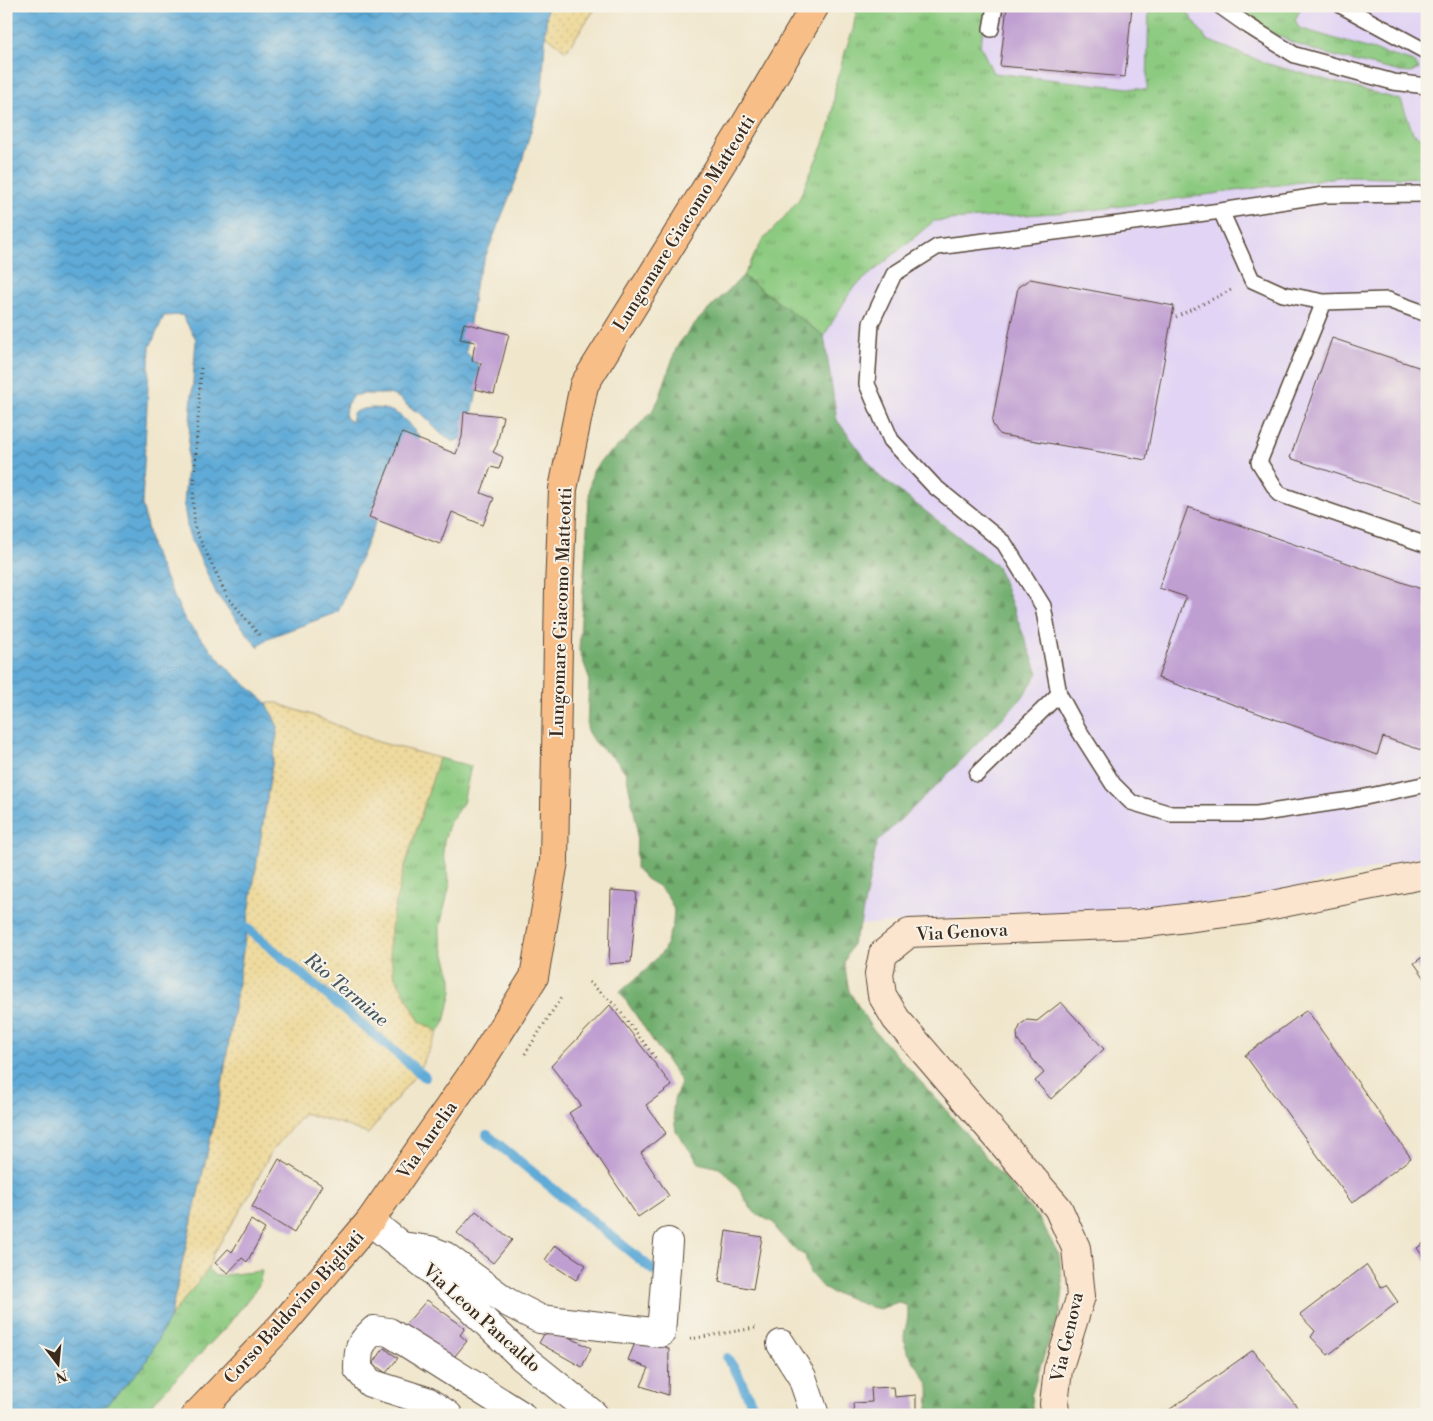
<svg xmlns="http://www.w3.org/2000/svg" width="1433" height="1421" font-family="'Libre Bodoni',serif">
  <defs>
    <pattern id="grass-tufts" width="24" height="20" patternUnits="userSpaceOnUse" patternTransform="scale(1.25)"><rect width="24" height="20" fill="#8cca80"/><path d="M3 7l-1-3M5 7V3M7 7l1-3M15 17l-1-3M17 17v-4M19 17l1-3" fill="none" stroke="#74a468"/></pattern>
    <pattern id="forest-firs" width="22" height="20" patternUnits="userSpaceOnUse" patternTransform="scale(1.25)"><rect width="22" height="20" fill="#71ae6e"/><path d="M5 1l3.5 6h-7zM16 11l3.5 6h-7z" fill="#5e8e5a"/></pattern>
    <pattern id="sand-dots" width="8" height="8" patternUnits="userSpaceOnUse" patternTransform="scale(1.25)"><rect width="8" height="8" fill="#eeda9e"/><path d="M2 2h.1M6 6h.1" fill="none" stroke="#cdbb88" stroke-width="1.8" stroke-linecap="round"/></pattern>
    <pattern id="water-waves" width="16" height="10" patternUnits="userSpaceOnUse" patternTransform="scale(1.25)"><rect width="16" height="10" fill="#5eaad7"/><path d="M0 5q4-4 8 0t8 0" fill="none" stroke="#4f8bae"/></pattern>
  </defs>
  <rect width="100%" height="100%" fill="#f7f3e8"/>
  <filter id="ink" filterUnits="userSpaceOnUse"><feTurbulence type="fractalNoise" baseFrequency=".02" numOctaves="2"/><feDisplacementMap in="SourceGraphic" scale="10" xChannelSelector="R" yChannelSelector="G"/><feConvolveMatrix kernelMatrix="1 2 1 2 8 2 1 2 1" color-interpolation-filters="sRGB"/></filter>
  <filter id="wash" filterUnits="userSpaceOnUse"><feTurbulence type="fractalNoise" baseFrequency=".0096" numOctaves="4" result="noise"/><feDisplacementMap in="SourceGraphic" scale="20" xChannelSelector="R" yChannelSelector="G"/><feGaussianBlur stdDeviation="1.12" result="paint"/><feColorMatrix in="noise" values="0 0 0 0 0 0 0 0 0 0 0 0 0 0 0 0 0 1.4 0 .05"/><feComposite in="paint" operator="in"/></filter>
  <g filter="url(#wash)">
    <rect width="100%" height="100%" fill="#f0e6cc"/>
    <path fill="#e1d4f4" d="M989 6H1149L1147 90 993 73 980 45Z
      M1183 6H1233L1299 28 1295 20 1302 6H1427V142L1413 133 1401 100 1268 64 1206 40Z
      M1346 176 1427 178V855L1292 889 1224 902 1111 911 936 919 860 925 877 842 940 782 1022 698 1038 673 997 566 878 475 837 420 824 336 852 289 934 221 1086 211Z"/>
    <path fill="url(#grass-tufts)" stroke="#647a4f" d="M857 6H989L980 45 993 73 1147 90 1149 6H1183L1207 40 1268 64 1401 100 1413 133 1427 142V178L1346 176 1086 211 934 221 852 289 824 336 743 276 762 241 782 220 799 199 826 137 831 124 836 82 848 43 853 30Z
      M1233 6H1302L1295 20 1299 28 1414 62 1419 69 1411 73 1400 72C1362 62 1321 56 1285 39 1266 31 1250 18 1233 6Z
      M439 758 471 766 463 803 450 821 444 841 443 852 450 884 440 926V937L452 979V991L445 1022 438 1032 420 1022 394 975 389 948 392 920 402 875Z
      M208 1269 215 1276 262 1271 259 1285 227 1326 141 1415H96L143 1367 170 1317Z"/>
    <path fill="url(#forest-firs)" stroke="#566c46" d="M743 276 824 336 837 420 878 475 997 566 1038 673 1022 698 940 782 877 842 860 925 844 963 849 991 871 1027 939 1102 1039 1219 1059 1255 1063 1289 1060 1314 1046 1349 1031 1396 1033 1415H927C928 1406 930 1395 929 1387 926 1375 909 1359 905 1345 901 1331 911 1322 907 1306L898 1302 880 1309 870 1307 842 1295 832 1293 823 1288 810 1273 805 1255 796 1251 778 1232 774 1223 756 1214 749 1206 739 1189 727 1174 719 1168 699 1163 676 1131 673 1110 674 1100 681 1082 620 992 646 970 664 950 673 923 674 910 668 897 658 886 646 879 636 868 637 825 626 773 617 761 594 742 587 731 589 677 579 650 590 484 593 471 601 460 623 442 652 411 659 399 677 346 696 322Z"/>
    <path fill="url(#sand-dots)" stroke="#94825e" d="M547 6H597L566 51 545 34Z
      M267 703H278L284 706 312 715 378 742 439 758 402 875 392 920 389 948 394 975 420 1022 438 1032 418 1072 368 1134 342 1124 304 1113 271 1152 245 1203 213 1254 208 1269 170 1317 221 1092 278 727Z"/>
    <path fill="url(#water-waves)" stroke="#4c6a7a" d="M6 6H547L542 93 517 178 476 280 466 352 482 369 472 414 462 438 454 442 439 432 420 413 410 408 399 398 389 394H363L353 396 347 404 345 414 347 419 351 422 353 413C367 405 389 407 402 417 409 423 414 432 421 437L409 443 338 612 268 638 258 647 217 595 188 532 184 505 196 339 182 315 164 316 150 347 142 504 152 549 185 620 228 669 267 703 278 727 221 1092 170 1317 143 1367 96 1415H6Z"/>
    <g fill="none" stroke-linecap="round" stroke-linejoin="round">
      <path stroke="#5eaad7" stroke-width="10" d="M247 928 425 1077
        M487 1135 653 1270
        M727 1358 737 1373 757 1415"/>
    </g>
    <g id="blocks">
      <path fill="#bf9ed1" d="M1007 6H1132L1125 77 1000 66Z
        M1030 279 1174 306 1146 460 1001 435 997 431 992 423 1018 287Z
        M464 323 509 334 494 394 475 389 481 363 472 361 475 342 460 339Z
        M1332 338 1427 370V504L1290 458Z
        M464 412 503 416 497 445 493 452 503 457 499 469 491 467 481 493 494 498 483 525 452 512 440 544 369 517 402 433 456 454 462 437Z
        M1188 507 1427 591V752L1383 737 1377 755 1158 678 1186 597 1159 588Z
        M611 890 637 892 631 962 609 964Z
        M1427 954V981L1414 963Z
        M1061 1002 1104 1049 1051 1099 1035 1081 1044 1073 1018 1041 1017 1033 1021 1024 1027 1020 1037 1021Z
        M610 1005 672 1086 646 1105 666 1133 641 1153 669 1196 638 1217 569 1113 581 1105 551 1066Z
        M1307 1010 1411 1158 1352 1203 1245 1055Z
        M279 1159 322 1185 294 1233 252 1207Z
        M476 1211 512 1240 493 1263 457 1233Z
        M251 1220 265 1229 247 1262 242 1258 228 1273 215 1263 228 1249 232 1252Z
        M726 1231 762 1237 753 1289 719 1282Z
        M1427 1241V1262L1417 1248Z
        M555 1245 586 1265 576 1280 545 1260Z
        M1366 1265 1381 1287 1386 1285 1398 1302 1328 1355 1311 1337 1315 1331 1300 1315Z
        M427 1300 465 1328 460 1335 467 1341 451 1361 400 1331Z
        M548 1327 591 1348 582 1367 539 1343Z
        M639 1333 669 1349 668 1395 641 1386 649 1368 628 1360Z
        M384 1348 398 1358 386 1373 373 1364Z
        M1253 1350 1297 1407 1290 1413 1291 1415H1162Z
        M894 1387 895 1397 916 1395V1415H854L853 1403 872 1402 871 1388Z"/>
    </g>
  </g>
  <g filter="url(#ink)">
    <use href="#blocks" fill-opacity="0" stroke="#564638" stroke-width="1"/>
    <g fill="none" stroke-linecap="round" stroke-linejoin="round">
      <defs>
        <path id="lane" d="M1220 6 1247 25 1295 55 1393 82 1427 86
          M1342 6 1427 52
          M991 29 995 6
          M1427 194 1324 195 1221 211 937 247 894 274 871 323 867 384 891 440 934 486 1004 543 1043 606 1059 694 1078 729 1113 784 1131 802 1171 814H1257L1351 800 1427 784
          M1221 211 1252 280 1283 294 1324 302 1388 300 1427 314
          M1324 302 1259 462 1279 494 1427 545
          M977 774 1059 694"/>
        <path id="street" d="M370 1221 430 1269 522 1357 594 1415
          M402 1246 430 1250 445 1256 507 1302 540 1319 661 1333 668 1242
          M781 1344 802 1377 815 1415
          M448 1415 427 1401 370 1383 358 1369C358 1348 359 1344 374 1330L389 1332 521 1415"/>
        <path id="secondary" d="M1056 1415 1054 1404 1058 1370 1081 1296 1076 1248 1058 1208 896 1019 882 995 879 974 883 954 909 933 1139 924 1247 910 1427 874"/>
        <path id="primary" d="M196 1415 283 1324 370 1221 483 1058 534 977 554 861 559 589 563 489 584 385 739 135 815 6"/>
      </defs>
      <use href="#lane" stroke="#564638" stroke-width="18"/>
      <use href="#street" stroke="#564638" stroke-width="30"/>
      <use href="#secondary" stroke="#564638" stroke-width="30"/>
      <use href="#primary" stroke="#564638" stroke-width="30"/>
      <path stroke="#564638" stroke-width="3" stroke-dasharray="1 4" stroke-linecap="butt" d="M1176 317 1231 290
        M201 368 193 501 195 529 227 596 260 636
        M589 982 616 1006 657 1060
        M525 1054 562 996
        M690 1339 755 1328"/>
      <use href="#lane" stroke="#fff" stroke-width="15"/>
      <use href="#street" stroke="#fff" stroke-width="28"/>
      <use href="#secondary" stroke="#fce5cf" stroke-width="28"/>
      <use href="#primary" stroke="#f7be88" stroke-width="28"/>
    </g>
  </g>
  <g text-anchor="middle" stroke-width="4" stroke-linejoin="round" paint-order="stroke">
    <g font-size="18" fill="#3b2a1e" stroke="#f7f3e8">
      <text transform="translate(684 223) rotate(-58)" y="6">Lungomare Giacomo Matteotti</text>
      <text transform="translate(561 612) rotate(-88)" y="6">Lungomare Giacomo Matteotti</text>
      <text transform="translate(962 932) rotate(-3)" y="6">Via Genova</text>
      <text transform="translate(427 1140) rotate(-55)" y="6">Via Aurelia</text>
      <text transform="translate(294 1307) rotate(-48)" y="6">Corso Baldovino Bigliati</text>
      <text transform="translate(482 1318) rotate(42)" y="6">Via Leon Pancaldo</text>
      <text transform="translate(1067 1337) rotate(-77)" y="6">Via Genova</text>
    </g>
    <g font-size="19" font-style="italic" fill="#47575f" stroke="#f7f3e8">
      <text transform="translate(347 989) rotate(40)" y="7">Rio Termine</text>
    </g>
  </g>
  <rect width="1433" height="1421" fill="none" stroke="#f7f3e8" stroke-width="25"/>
  <g transform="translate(58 1364) rotate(164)" stroke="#f7f3e8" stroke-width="4" paint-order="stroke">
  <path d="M0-4L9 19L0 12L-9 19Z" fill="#3b2a1e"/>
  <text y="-8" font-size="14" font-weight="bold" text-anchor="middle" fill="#3b2a1e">N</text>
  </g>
</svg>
